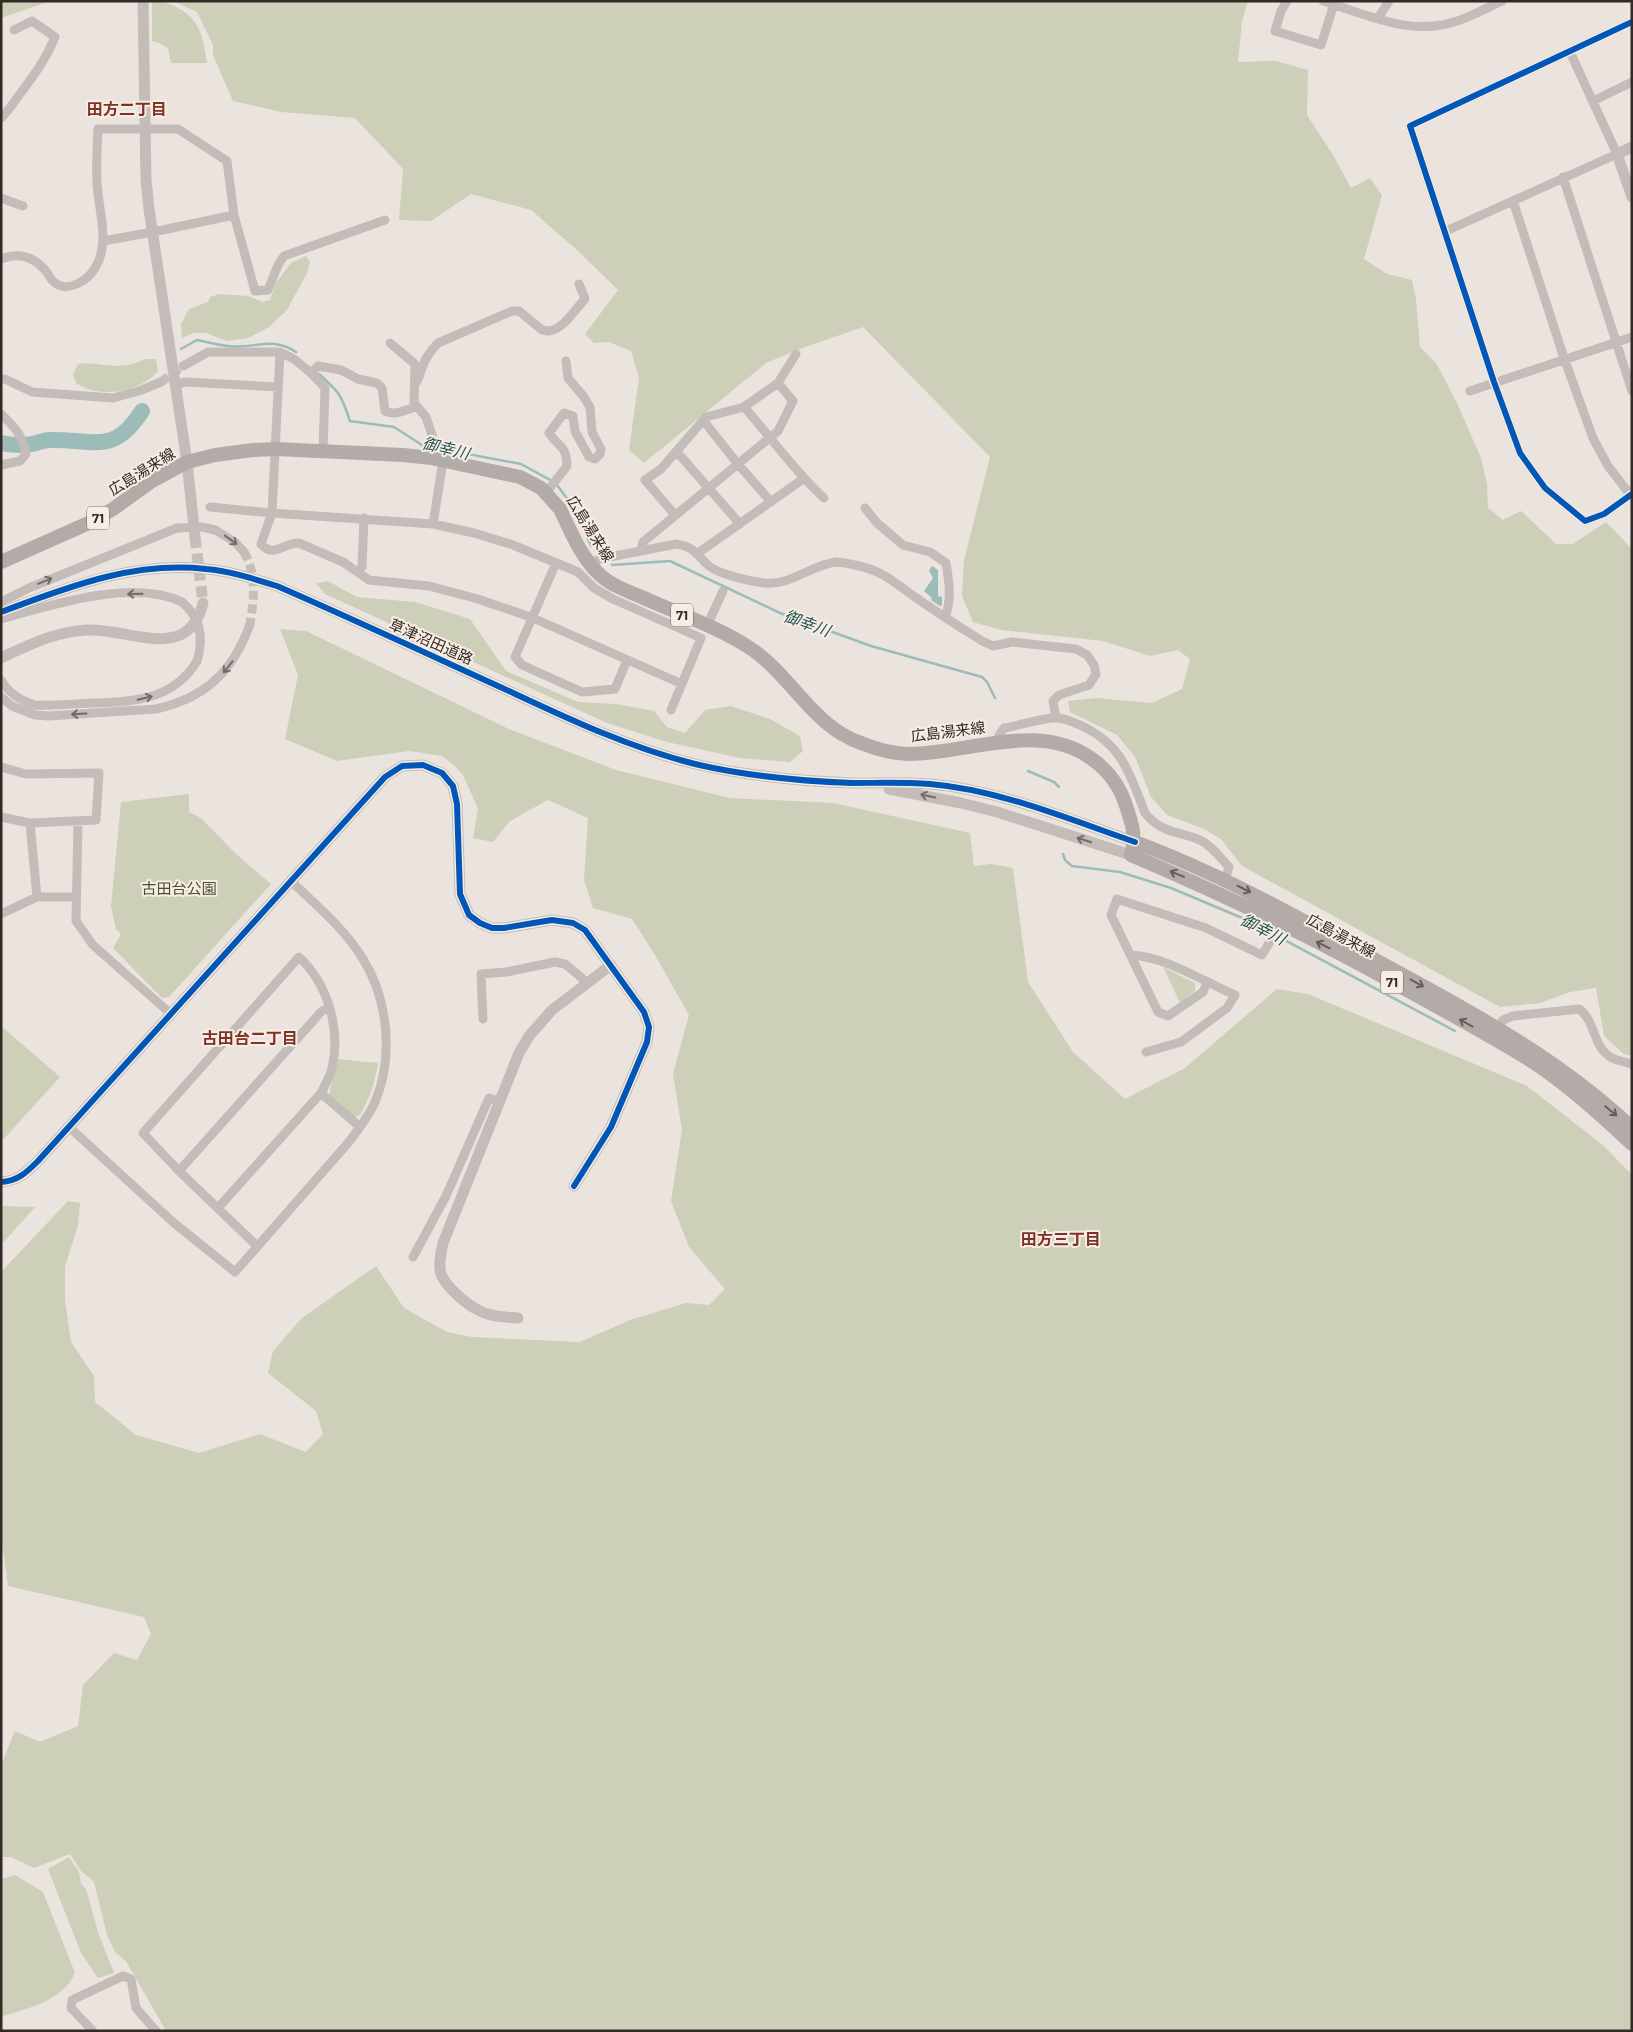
<svg xmlns="http://www.w3.org/2000/svg" width="1633" height="2032" font-family="Barlow,'Noto Sans JP',sans-serif">
  <rect width="100%" height="100%" fill="#ebe4de"/>
  <path fill="#cdcfb9" d="M1 1H51L1 18Z
    M152 1C162 1 169 3 178 8 201 20 203 39 207 63H171L168 48 159 43 152 41Z
    M173 1H1248L1242 21 1238 62 1276 61 1308 70 1307 115 1333 155 1351 188 1370 178 1382 195 1364 259 1387 274 1412 280 1416 299 1420 347 1436 363 1456 401 1481 458 1487 484 1488 508 1503 520 1521 511 1556 544H1573L1606 522 1632 549V1056L1624 1054 1604 1036 1596 988 1570 992 1540 1003 1500 1007 1242 866 1221 839 1204 829 1167 815 1151 797 1135 757 1117 735 1070 712 1068 701 1096 698 1152 703 1182 689 1190 659 1178 650 1150 656 1103 641 1001 630 973 622 962 596 964 560 990 457 863 327 797 350 766 363 644 463 629 450 639 378 631 351 609 342 594 343 585 334 618 290 577 250 531 210 471 194 431 221 399 220 403 169 355 118 281 112 233 101 213 55V45L197 12Z
    M306 256 310 262 307 273 287 310 269 327 248 338 227 341 206 333H194L182 338 181 324 189 309 208 302 210 297 219 294 248 296 263 302 270 300 276 283 291 263Z
    M145 359H156L158 371C143 389 114 396 91 390 86 389 81 386 76 383L73 374 78 364C105 361 116 373 145 359Z
    M328 581 357 597 415 602 470 619 506 671 578 702 616 704 654 711 667 727 685 733 705 710 731 706 770 719 800 736 803 751 790 762 740 758 667 742 607 723 325 594 316 583Z
    M280 629 306 631 509 729 616 770 730 798 833 803 970 833 974 866 991 864 1013 868 1028 982 1073 1052 1125 1099 1185 1068 1277 989 1308 994 1527 1086 1604 1146 1632 1175V2031H166L126 1961 115 1952 107 1935 94 1882 81 1871 70 1854 34 1868 11 1857H1V1765L15 1731 40 1742 78 1726 83 1685 114 1653 137 1660 151 1634 144 1617 8 1586 1 1533V1272L68 1201 80 1203 78 1225 65 1267V1300L71 1342 94 1376 95 1402 136 1435 199 1453 260 1434 306 1452 323 1434 316 1411 268 1373 273 1351 302 1318 376 1266 404 1308 447 1332 472 1337 580 1342 630 1320 686 1303 709 1305 725 1289 689 1247 671 1201 682 1130 673 1074 689 1015 655 955 632 919 593 908 584 880 588 818 548 800 510 821 493 842 473 838 478 809 463 775 454 765 442 756 409 751 337 761 285 739 298 675Z
    M189 794V812L201 818 236 854 271 884 169 997 162 998 113 948 121 934 116 929 111 906 121 802Z
    M1163 967 1195 983V991L1180 1003Z
    M1 1026 60 1077 1 1142Z
    M338 1059 378 1063C375 1082 370 1098 360 1115L355 1117 330 1095V1088Z
    M1 1206 35 1207 1 1245Z
    M69 1857 79 1872 81 1884 86 1889 99 1935 114 1973 98 1978 81 1953 48 1869Z
    M15 1875 43 1892 75 1973C63 2001 28 2008 1 2017V1879Z"/>
  <path fill="#9cbcb9" d="M932 566 938 570V596L942 597V605L940 606 931 600 932 598 924 591 933 578 929 571Z"/>
  <g fill="none" stroke-linecap="round" stroke-linejoin="round">
    <path stroke="#9cbcb9" stroke-width="2.5" d="M181 349 197 340C207 342 217 345 228 346 254 350 271 335 296 352
      M319 374C340 393 341 394 350 421L394 427 422 445 431 447
      M436 448 521 464 552 481
      M557 485 574 508 591 546
      M612 565 670 561 780 613 871 646 982 677 987 682 995 698
      M1028 771 1054 782 1059 787
      M1063 854 1065 860 1072 866 1120 872 1171 888 1247 920 1455 1031"/>
    <path stroke="#9cbcb9" stroke-width="16" d="M1 443C11 445 21 446 32 444 38 443 44 440 50 440 94 439 113 456 142 411"/>
    <path stroke="#c6bfb9" stroke-width="9" stroke-dasharray="9 4.5" stroke-linecap="butt" d="M161 382 183 366
      M244 552C257 574 254 599 250 624"/>
    <path stroke="#c6bfb9" stroke-width="11" stroke-dasharray="11 5.5" stroke-linecap="butt" d="M195 537 203 603"/>
    <path stroke="#c3bcb8" stroke-width="9" d="M1287 1 1281 11 1275 31 1321 45 1335 1
      M1323 1C1368 15 1413 38 1460 20 1474 15 1488 7 1502 1
      M1378 18 1389 1
      M1632 22 1410 126 1494 382 1520 453 1545 488 1585 521 1604 514 1632 494
      M1593 101 1632 82
      M1 118C10 109 15 100 23 90 36 72 46 59 55 37L32 21 14 30
      M1563 177 1632 391
      M1 198 23 206
      M1513 201 1564 358 1593 438 1608 466 1632 497
      M1446 231 1617 154 1570 52
      M103 241 153 232 234 215
      M1 259C19 252 33 256 45 270 48 273 50 279 54 282 67 294 88 280 95 268 111 243 98 210 97 182 96 165 97 147 98 129H178L227 161 234 215 255 291 268 290 278 265 284 256 385 220
      M390 343 415 364 414 403 426 417 435 444 431 458
      M280 352 272 513 261 544C274 559 284 542 299 543L343 562 369 580 429 586 478 599 533 618 682 684
      M183 366 208 352H280L294 359 311 373 325 388 323 451
      M311 373 318 366 341 370 358 379 377 383 382 388 385 411C397 416 404 410 416 407
      M1 379H5L32 392 113 398 139 391 161 382
      M415 384C420 379 419 375 422 368 425 359 431 350 438 343L512 311H519L542 330C560 336 574 310 585 299L579 284
      M176 385 185 382 278 387
      M1470 391 1632 337
      M744 407C771 437 794 471 824 498
      M1 414C13 426 24 436 26 454L20 461 1 465
      M703 420 737 463 771 502
      M677 452 740 524
      M546 493 567 466C566 444 559 448 549 433L564 413 573 416 575 431 589 457 595 459 600 454 601 449 592 432 590 407 584 397 568 378 566 361
      M210 507 272 513 433 524 474 533 513 545 578 572 594 588 613 599 701 638 671 710
      M865 508 877 523 903 545 930 552 946 563C949 580 952 601 945 617
      M675 515 645 480 661 469 706 417 744 407 778 383 796 354
      M433 524 443 461
      M215 530 235 542 244 552
      M641 551 643 542 778 431 793 401 778 383
      M698 553 803 479
      M556 563 515 657 522 665 582 692 615 689 627 660
      M589 563 600 559 676 544C696 547 696 555 709 566 721 575 749 581 764 583 790 586 811 565 836 562 842 562 849 564 855 565 885 571 894 583 918 599 939 614 960 627 982 641L993 646 1012 642 1076 649 1087 655 1094 665 1096 674 1089 685 1059 695 1053 701 1056 718
      M359 572 362 566 364 518
      M1 602 29 588 177 528
      M711 617 723 591
      M1 619C51 605 133 578 182 602
      M1 680C9 694 20 700 35 705 54 706 73 704 92 703 133 702 174 700 197 661
      M1 697 12 706 35 715 49 716 156 709C205 698 233 672 250 624
      M999 742V735L1004 728C1018 726 1044 717 1057 718 1065 718 1075 723 1082 726 1123 745 1130 775 1145 813 1162 834 1179 831 1200 840 1212 846 1220 857 1229 867L1225 880
      M1 767 26 774 99 773 96 820 30 823 1 817
      M78 821 76 921 93 945 171 1014
      M30 823 37 897
      M1 914 37 897H76
      M1131 955C1167 957 1202 981 1235 995L1227 1008 1181 1042 1146 1052
      M1207 983 1203 992 1168 1016 1158 1012 1111 915 1117 899 1206 928 1262 955 1283 920
      M483 1019 481 974 506 972 555 962 565 964 582 978 586 984
      M1494 1032 1503 1020 1513 1016 1579 1009C1596 1021 1592 1047 1612 1058 1618 1061 1626 1062 1632 1064
      M321 1093 360 1127
      M69 1127 174 1223 235 1272 348 1143C358 1130 369 1116 375 1102 394 1057 388 999 363 959 345 929 316 905 291 881
      M179 1171 321 1012 329 1007
      M218 1208 321 1093C325 1085 330 1077 332 1068 341 1029 328 984 299 957L143 1133 179 1171 257 1246
      M413 1257 446 1196 489 1098 500 1102
      M93 2031 71 2008 72 2000 123 1976 131 1979 136 2008 156 2031"/>
    <path stroke="#c3bcb8" stroke-width="11" d="M143 1 146 180 149 209 187 462 195 537
      M1632 147 1617 154 1632 197
      M1 612C68 587 133 561 206 569 230 571 254 579 277 586 355 620 432 656 509 691 569 719 630 748 695 764 746 776 800 781 852 783 878 783 904 782 930 784 1000 790 1068 819 1135 842
      M1 658C29 645 56 631 88 630 130 628 188 664 203 603
      M889 789 961 803 997 812 1131 855
      M1 1182C18 1181 27 1172 38 1161L385 777 402 766 423 765 442 773 453 786 457 804 460 894 469 915 480 923 492 928H504L552 920 573 923 585 930 644 1012 649 1027 647 1042 611 1127 574 1186
      M518 1318C505 1317 491 1317 480 1311 467 1305 446 1287 441 1274 438 1264 441 1253 443 1243L519 1053 529 1036 552 1010 611 965"/>
    <path stroke="#b2aba7" stroke-width="14" d="M1 562 91 522 113 509 152 481 187 462 215 455 253 450 276 449 403 455 431 458 520 477 541 488 560 509C570 530 581 557 598 573 611 586 628 591 644 598 679 614 718 627 750 648 791 675 813 727 861 743 876 749 893 754 909 754 969 754 1038 720 1092 759 1106 769 1118 784 1124 800 1131 820 1137 835 1131 855 1225 895 1316 939 1405 989 1448 1013 1492 1036 1533 1062 1569 1086 1601 1115 1632 1144
      M1135 842C1221 874 1299 918 1379 962 1468 1010 1558 1058 1632 1128"/>
    <path stroke="#c3bcb8" stroke-width="9" d="M177 528 202 527 215 530
      M182 602C201 618 204 638 197 661"/>
    <defs>
      <path id="cycleway" d="M1632 22 1410 126 1494 382 1520 453 1545 488 1585 521 1604 514 1632 494
        M1 612C68 587 133 561 206 569 230 571 254 579 277 586 355 620 432 656 509 691 569 719 630 748 695 764 746 776 800 781 852 783 878 783 904 782 930 784 1000 790 1068 819 1135 842
        M1 1182C18 1181 27 1172 38 1161L385 777 402 766 423 765 442 773 453 786 457 804 460 894 469 915 480 923 492 928H504L552 920 573 923 585 930 644 1012 649 1027 647 1042 611 1127 574 1186"/>
    </defs>
    <use href="#cycleway" stroke="#f8ede5" stroke-width="9"/>
    <use href="#cycleway" stroke="#0057b8" stroke-width="6"/>
  </g>
  <defs><path id="oneway-shaft" d="M-6 0H5M1.5-3L5.5 0L1.5 3" fill="none" stroke-width="1.6" stroke-linecap="round" stroke-linejoin="round" transform="scale(1.25)"/></defs>
  <g stroke="#746b68">
    <use href="#oneway-shaft" transform="translate(231 540) rotate(36)"/>
    <use href="#oneway-shaft" transform="translate(45 581) rotate(-23)"/>
    <use href="#oneway-shaft" transform="translate(135 594) rotate(179)"/>
    <use href="#oneway-shaft" transform="translate(228 667) rotate(129)"/>
    <use href="#oneway-shaft" transform="translate(145 698) rotate(-14)"/>
    <use href="#oneway-shaft" transform="translate(79 714) rotate(177)"/>
    <use href="#oneway-shaft" transform="translate(928 796) rotate(-169)"/>
    <use href="#oneway-shaft" transform="translate(1084 840) rotate(-162)"/>
  </g>
  <g stroke="#665d5a">
    <use href="#oneway-shaft" transform="translate(1177 874) rotate(-157)"/>
    <use href="#oneway-shaft" transform="translate(1244 889) rotate(26)"/>
    <use href="#oneway-shaft" transform="translate(1323 945) rotate(-153)"/>
    <use href="#oneway-shaft" transform="translate(1417 983) rotate(29)"/>
    <use href="#oneway-shaft" transform="translate(1466 1023) rotate(-151)"/>
    <use href="#oneway-shaft" transform="translate(1611 1111) rotate(39)"/>
  </g>
  <g text-anchor="middle" stroke-width="4" stroke-linejoin="round" paint-order="stroke">
    <g fill="#f8ede5" stroke="#6e645f" stroke-width="1">
      <rect x="87" y="506.5" width="22" height="23" rx="4"/>
      <rect x="671" y="603.5" width="22" height="23" rx="4"/>
      <rect x="1381" y="970.5" width="22" height="23" rx="4"/>
    </g>
    <g font-size="14" font-weight="bold" fill="#332926">
      <text x="98" y="523">71</text>
      <text x="682" y="620">71</text>
      <text x="1392" y="987">71</text>
    </g>
    <g font-size="15" fill="#332926" stroke="#f8ede5">
      <text transform="translate(142 472) rotate(-32)" y="5">広島湯来線</text>
      <text transform="translate(590 529) rotate(58)" y="5">広島湯来線</text>
      <text transform="translate(431 642) rotate(24)" y="5">草津沼田道路</text>
      <text transform="translate(948 732) rotate(-7)" y="5">広島湯来線</text>
      <text transform="translate(1341 936) rotate(28)" y="5">広島湯来線</text>
    </g>
    <g font-size="15" fill="#46502c" stroke="#f8ede5">
      <text x="179" y="894">古田台公園</text>
    </g>
    <g font-size="16" font-weight="bold" fill="#7e3124" stroke="#f8ede5">
      <text x="127" y="115">田方二丁目</text>
      <text x="250" y="1044">古田台二丁目</text>
      <text x="1061" y="1245">田方三丁目</text>
    </g>
    <g font-size="16" font-style="italic" fill="#1e5351" stroke="#f8ede5">
      <text transform="translate(446 448) rotate(14)" y="6">御幸川</text>
      <text transform="translate(807 623) rotate(20)" y="6">御幸川</text>
      <text transform="translate(1263 929) rotate(27)" y="6">御幸川</text>
    </g>
  </g>
  <rect width="1633" height="2032" fill="none" stroke="#332926" stroke-width="5"/>
</svg>
